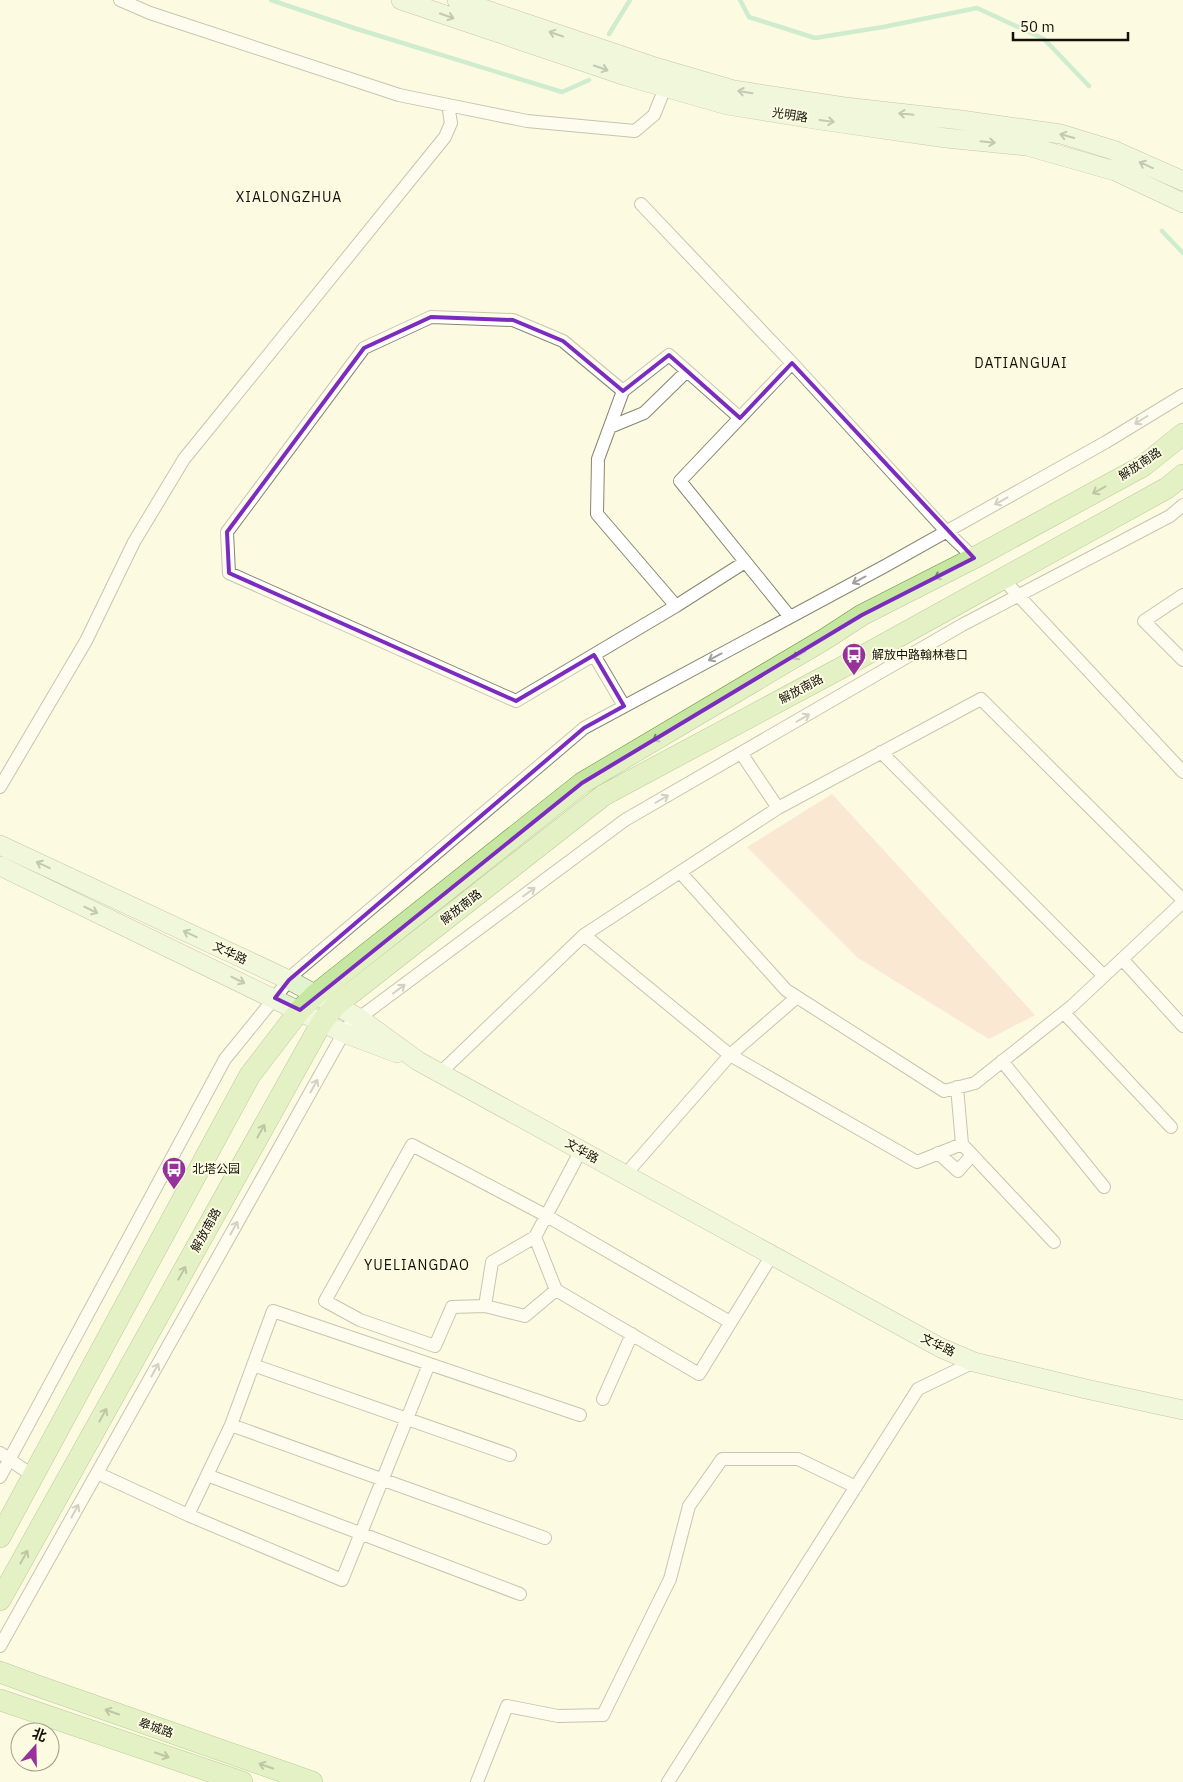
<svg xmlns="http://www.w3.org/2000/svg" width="1183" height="1782" font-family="'IBM Plex Sans','Noto Sans SC',sans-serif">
  <rect width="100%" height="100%" fill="#fcfae1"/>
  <path fill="#f8d2be" d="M832 794 1035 1015 989 1039 858 958 747 847Z"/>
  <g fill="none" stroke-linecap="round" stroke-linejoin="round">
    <path stroke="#9cdcb6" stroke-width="4.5" d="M271 0 357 29 562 92 589 80
      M740 0 749 17 815 38 883 27 977 8 1044 39 1089 86
      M609 34 630 0
      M1162 231 1183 253"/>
    <defs>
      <path id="street" d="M120 0 150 13 399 95 527 121 635 131 654 115 665 88 666 80
        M641 204 792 363 946 531 974 558
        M623 391 563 341 513 320 431 317 364 348 227 532 229 573 516 701 676 606
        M740 418 669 355 623 391 598 459 597 514 676 606 745 562
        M610 427 644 413 687 371
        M1002 578 1183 772
        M1183 595 1144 621 1183 660
        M790 617 680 481 792 363
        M594 655 624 706
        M881 752 1104 976
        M741 753 778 808
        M0 787 86 641 134 542 184 459 445 137 451 123 448 105
        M680 872 786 990 944 1091 975 1083 1072 1006 1183 902
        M584 935 730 1055 917 1162 962 1144 1054 1242
        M1122 959 1183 1026
        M1064 1013 1171 1127
        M1002 1061 1104 1187
        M440 1073 584 935 778 808 981 699 1183 900
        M957 1087 962 1144
        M581 1150 535 1237 492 1262 485 1306 452 1307 435 1346 360 1320 325 1301 412 1145 545 1215 730 1322
        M938 1153 958 1171 972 1155
        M625 1175 730 1055 797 997
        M535 1237 556 1290 699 1374 772 1255
        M485 1306 525 1316 556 1290
        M253 1365 510 1455
        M603 1399 632 1334
        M231 1425 545 1538
        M0 1453 33 1476
        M97 1473 188 1515 342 1580 429 1364
        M207 1475 520 1594
        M0 1477 225 1059 295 973 584 728 885 566 1106 442 1183 395
        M188 1515 231 1425 273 1311 580 1415
        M0 1646 347 1027 625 820 962 625 1170 516 1183 505
        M477 1782 507 1706 558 1716 603 1715 670 1579 689 1506 722 1459H798L856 1487
        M668 1782 918 1389 974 1362"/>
      <path id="secondary" d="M401 0 626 76 727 105 820 120 946 138 1027 146 1115 171 1183 203
        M457 0 652 66 734 90 845 107 961 120 1061 134 1113 150 1183 181
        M0 845 289 980 359 1018 418 1061 941 1348 974 1362 1086 1389 1183 1410
        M0 866 344 1033 397 1053"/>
      <path id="primary" d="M0 1537 250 1075 300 1010 316 994 582 783 825 639 862 615 974 558 1143 466 1183 434
        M0 1600 322 1022 336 1005 604 795 854 661 1167 488 1183 475
        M0 1672 35 1685 312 1782
        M0 1700 242 1782"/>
    </defs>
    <use href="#street" stroke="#888670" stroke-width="14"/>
    <use href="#secondary" stroke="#888670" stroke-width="20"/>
    <use href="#primary" stroke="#6e9243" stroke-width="22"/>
    <use href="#street" stroke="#fff" stroke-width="12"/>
    <use href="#secondary" stroke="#e2f3d0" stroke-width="19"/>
    <use href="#primary" stroke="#c5e7a1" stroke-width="21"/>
  </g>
  <defs><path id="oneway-shaft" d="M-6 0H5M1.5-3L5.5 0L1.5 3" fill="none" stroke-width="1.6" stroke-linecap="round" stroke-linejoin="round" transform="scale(1.25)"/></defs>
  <g stroke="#858e77">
    <use href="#oneway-shaft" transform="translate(447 16) rotate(19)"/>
    <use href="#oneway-shaft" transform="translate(556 34) rotate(-161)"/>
    <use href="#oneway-shaft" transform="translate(601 68) rotate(19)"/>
    <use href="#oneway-shaft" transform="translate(745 92) rotate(-171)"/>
    <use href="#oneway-shaft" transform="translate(906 114) rotate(-174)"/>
    <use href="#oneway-shaft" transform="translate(827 121) rotate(8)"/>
    <use href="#oneway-shaft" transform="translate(1067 136) rotate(-164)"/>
    <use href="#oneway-shaft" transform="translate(988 142) rotate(6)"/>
    <use href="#oneway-shaft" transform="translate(1146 165) rotate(-156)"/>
    <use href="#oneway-shaft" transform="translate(43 865) rotate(-155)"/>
    <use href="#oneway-shaft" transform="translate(91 910) rotate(26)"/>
    <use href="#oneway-shaft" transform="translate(190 934) rotate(-155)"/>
    <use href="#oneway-shaft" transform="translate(238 980) rotate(26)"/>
  </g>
  <g stroke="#a1a09d">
    <use href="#oneway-shaft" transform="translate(1141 420) rotate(148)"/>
    <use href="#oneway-shaft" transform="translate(1001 501) rotate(151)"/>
    <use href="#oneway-shaft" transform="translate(859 580) rotate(152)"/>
    <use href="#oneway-shaft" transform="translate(715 657) rotate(152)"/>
    <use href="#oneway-shaft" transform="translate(803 718) rotate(-30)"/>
    <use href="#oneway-shaft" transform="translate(662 799) rotate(-30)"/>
    <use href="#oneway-shaft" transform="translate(529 892) rotate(-37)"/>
    <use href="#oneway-shaft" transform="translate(399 989) rotate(-37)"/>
    <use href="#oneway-shaft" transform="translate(314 1086) rotate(-61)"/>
    <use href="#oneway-shaft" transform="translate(234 1228) rotate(-61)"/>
    <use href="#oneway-shaft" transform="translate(155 1370) rotate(-61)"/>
    <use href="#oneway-shaft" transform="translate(75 1511) rotate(-61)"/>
  </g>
  <g stroke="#75875d">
    <use href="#oneway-shaft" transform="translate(1099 490) rotate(151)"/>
    <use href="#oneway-shaft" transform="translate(941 575) rotate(153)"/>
    <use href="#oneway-shaft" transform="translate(799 655) rotate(149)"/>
    <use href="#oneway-shaft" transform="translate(659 737) rotate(149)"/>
    <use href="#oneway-shaft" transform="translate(261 1131) rotate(-61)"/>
    <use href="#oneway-shaft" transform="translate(182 1273) rotate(-61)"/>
    <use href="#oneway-shaft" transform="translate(103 1415) rotate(-61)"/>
    <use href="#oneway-shaft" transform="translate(24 1557) rotate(-61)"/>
    <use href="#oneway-shaft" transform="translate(112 1712) rotate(-161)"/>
    <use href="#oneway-shaft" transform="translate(162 1755) rotate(19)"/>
    <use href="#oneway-shaft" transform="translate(266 1766) rotate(-161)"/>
  </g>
  <path d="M0 0H1183V1782H0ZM431 317 513 320 563 341 623 391 669 355 740 418 792 363 974 558 862 615 582 783 300 1010 275 998 289 980 584 728 624 706 594 655 516 701 229 573 227 532 364 348Z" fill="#fcfae1" fill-opacity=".55" fill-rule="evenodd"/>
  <path fill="none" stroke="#7b2cbf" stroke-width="4" stroke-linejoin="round" d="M431 317 513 320 563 341 623 391 669 355 740 418 792 363 974 558 862 615 582 783 300 1010 275 998 289 980 584 728 624 706 594 655 516 701 229 573 227 532 364 348Z"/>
  <defs>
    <symbol id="bus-pin" viewBox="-11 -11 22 30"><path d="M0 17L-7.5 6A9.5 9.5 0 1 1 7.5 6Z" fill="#963299" stroke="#fcfae1"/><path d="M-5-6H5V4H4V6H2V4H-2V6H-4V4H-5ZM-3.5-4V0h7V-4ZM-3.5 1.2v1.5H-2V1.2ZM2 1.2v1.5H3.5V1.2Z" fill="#fff"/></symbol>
  </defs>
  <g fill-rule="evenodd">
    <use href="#bus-pin" x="840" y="641" width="28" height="38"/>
    <use href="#bus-pin" x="160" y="1155" width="28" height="38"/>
  </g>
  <g text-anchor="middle" stroke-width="4" stroke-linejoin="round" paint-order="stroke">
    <g font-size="12" fill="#13120a" stroke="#fcfae1">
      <text transform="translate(790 115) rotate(9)" y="4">光明路</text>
      <text transform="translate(1140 464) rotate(-33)" y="4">解放南路</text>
      <text transform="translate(801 689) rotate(-28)" y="4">解放南路</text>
      <text transform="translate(461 907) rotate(-38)" y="4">解放南路</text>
      <text transform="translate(230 953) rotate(25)" y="4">文华路</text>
      <text transform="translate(582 1151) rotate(29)" y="4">文华路</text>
      <text transform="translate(206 1230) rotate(-61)" y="4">解放南路</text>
      <text transform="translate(938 1345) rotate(26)" y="4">文华路</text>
      <text transform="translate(156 1728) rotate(19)" y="4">皋城路</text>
    </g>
    <g font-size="12" fill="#13120a" stroke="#fcfae1" text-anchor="start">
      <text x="872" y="659">解放中路翰林巷口</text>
      <text x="192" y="1173">北塔公园</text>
    </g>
    <g font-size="14" letter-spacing="1" fill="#13120a" stroke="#fcfae1">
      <text x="289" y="202">XIALONGZHUA</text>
      <text x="1021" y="368">DATIANGUAI</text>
      <text x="417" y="1270">YUELIANGDAO</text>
    </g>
  </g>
  <g transform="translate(35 1747) rotate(20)"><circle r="24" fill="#fcfae1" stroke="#9f9d8b"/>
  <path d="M0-4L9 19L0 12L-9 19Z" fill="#963299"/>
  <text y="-8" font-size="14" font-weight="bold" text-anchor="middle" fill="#13120a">北</text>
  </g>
  <path d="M1013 32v8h115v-8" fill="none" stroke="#13120a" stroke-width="2.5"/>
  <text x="1020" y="32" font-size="15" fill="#13120a" stroke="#fcfae1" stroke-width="4" paint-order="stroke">50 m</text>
</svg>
